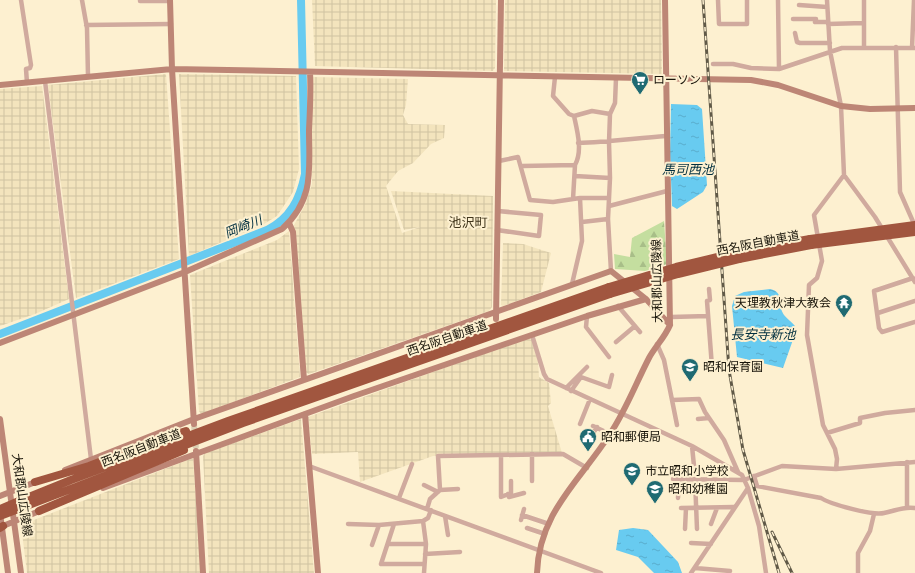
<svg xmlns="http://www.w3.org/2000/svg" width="915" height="573" font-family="Merriweather,'Noto Sans JP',serif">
  <defs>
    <pattern id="industrial-grid" width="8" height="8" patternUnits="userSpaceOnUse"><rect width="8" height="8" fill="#f3e4bd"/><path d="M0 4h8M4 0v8" fill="none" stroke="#d0c3a1"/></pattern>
    <pattern id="forest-firs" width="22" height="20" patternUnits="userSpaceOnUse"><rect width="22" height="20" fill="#c4de9f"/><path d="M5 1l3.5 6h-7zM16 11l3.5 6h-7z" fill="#a8be88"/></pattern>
    <pattern id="water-ripples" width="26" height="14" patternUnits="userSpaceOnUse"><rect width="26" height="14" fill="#68cbf0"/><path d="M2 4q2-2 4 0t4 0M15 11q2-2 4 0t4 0" fill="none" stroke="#59adcc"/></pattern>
  </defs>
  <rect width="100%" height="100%" fill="#fdf0d0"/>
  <path fill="url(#industrial-grid)" d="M312 0H496L495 68 493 71 315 66Z
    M505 0H661L662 74 504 71Z
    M166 74 179 259 76 298 48 85Z
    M179 74 296 76 299 169 293 192 277 216 264 224 189 256Z
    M312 77 408 79 406 105 403 115 408 124 445 125 444 138 431 144 413 163 398 171 386 186 402 233 420 227 404 230 391 191 493 196 492 307 489 311 309 374 305 372 294 225 305 205 312 184Z
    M42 86 69 299 35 314 0 326V89Z
    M289 231 300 377 201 414 199 411 190 275 277 240Z
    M503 243 523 244 551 253 541 292 503 306 501 305Z
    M527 338 532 340 538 361 539 377 549 383 551 403 548 406 562 453 433 456 360 482 358 452 312 454 308 417Z
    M301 419 314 573H209L203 456 205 453Z
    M193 458 201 573H27L21 525Z"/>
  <path fill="url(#forest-firs)" d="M664 221 667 264 645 271 615 269 614 254 630 257 632 238Z"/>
  <path fill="url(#water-ripples)" d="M671 104 697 105 702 109 707 185 703 192 677 209 672 206 670 153Z
    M770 289C785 292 777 305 784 315 787 319 792 322 795 326V334L783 368 737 357 732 306 735 296 744 292Z
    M633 528 648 530 678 562 682 573H654L638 557 616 550 619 530Z"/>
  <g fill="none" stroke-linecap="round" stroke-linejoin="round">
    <path stroke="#68cbf0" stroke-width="8" d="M0 334 267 230C290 219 300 199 305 174L301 0"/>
    <path stroke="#dbcfb2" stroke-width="6" stroke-dasharray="6 3" stroke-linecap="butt" d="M194 424 196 449"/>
    <path stroke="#d0aa9e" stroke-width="4.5" d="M21 0 31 65 30 68 26 69 27 83
      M82 0 87 28 88 77
      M718 0 719 24H747V0
      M778 0 779 69
      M827 0 830 51 841 106 844 175 875 217 915 282
      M864 0V48
      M140 1H170
      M799 5 827 7
      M793 19H816L815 22H828
      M828 24 863 23
      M86 25 171 24
      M795 33 797 42 800 43H830
      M896 47 900 192 915 226
      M912 48 914 0
      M713 64H733L751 68 779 69 842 48H915
      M555 77 553 96 569 114 574 116C577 130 583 151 575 165L573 199
      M45 81 91 459
      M574 116 592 111 610 114
      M578 143C608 142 637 138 666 136
      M499 161 518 157 530 200 553 202 580 198H609
      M522 166 575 165
      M575 176 610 178
      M609 206 667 191
      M582 222 608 219
      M497 230 539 236 541 215 498 211
      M611 271 608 219 610 178 609 142 610 114 615 103 616 78
      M913 278 874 291 879 328 882 332 915 322
      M572 284 582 241 580 198
      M709 289 710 300 707 301 712 367
      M618 306 640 332
      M878 313 915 301
      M587 316 586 327 609 357
      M671 317 708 316
      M532 335 544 374 547 379 692 446 742 475 748 488 759 526 766 573
      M616 342 635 326
      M657 344 664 360 677 425
      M566 388 587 367
      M571 391 581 377 609 387 612 375
      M672 400 699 399 705 412 724 440 738 472
      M698 419 709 418
      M580 424 590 399
      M593 426 610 434
      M827 433 860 423V418L885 413 915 410
      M590 438 597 427
      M692 446 694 466
      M532 454V481
      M501 455V497L511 493V481
      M907 462V507
      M309 466 601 573
      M836 469 837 459 835 449 823 425 807 335 809 285 817 278 822 261 814 215 844 175
      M754 476 757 486 821 498C830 504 873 516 884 513 895 511 903 506 915 508
      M673 479 744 480 782 466 836 469 915 462
      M695 479 697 529
      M424 485 438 492
      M440 490 458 489
      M508 494 509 497 524 493
      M399 498 412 464
      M678 498 679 479
      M681 508 734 507
      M427 509 430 499 440 490 438 456 563 454 587 468
      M522 515 549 524
      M445 516 448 535
      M521 520 524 509
      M348 524 379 525 423 521
      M394 524 381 564H424
      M711 524 717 508
      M527 528 545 534
      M685 529 686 508
      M691 543 711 544
      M388 544H426
      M372 545 379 525
      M425 554 460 552
      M695 568 730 571
      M424 573 426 544 423 521 428 518 431 510
      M691 573 748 488
      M858 573V553L870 531 874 514"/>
    <path stroke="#bd8676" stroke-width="6" d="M170 0 172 69 194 424
      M0 85 172 69 751 80 778 85 841 106 870 109 915 108
      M289 223 293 232 304 380
      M496 319 501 0
      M0 343 185 272 282 229C315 199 309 169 309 130 310 111 311 91 310 72
      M305 414 318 573
      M0 419 21 573
      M196 451 203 573
      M65 470 194 419 611 271 646 299 670 325
      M103 488 354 396 587 316 646 299
      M0 496 38 481
      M0 513 8 573
      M3 526 42 510
      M537 573C539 512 580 481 610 434 626 410 636 383 649 358 655 347 665 337 670 325L665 0"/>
    <path stroke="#a1563f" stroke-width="8" d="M738 252 810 239
      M739 259 811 245
      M35 482 89 466 149 443 186 431
      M19 501 71 480 228 421 609 287
      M21 508 243 423 610 294
      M39 511 184 450
      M0 528 3 526"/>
    <defs>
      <path id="rail" d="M703 0 729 370 743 450 779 573
        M772 532 792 573"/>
    </defs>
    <use href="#rail" stroke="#605947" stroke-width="3"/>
    <use href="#rail" stroke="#fdf0d0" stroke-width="1.5" stroke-dasharray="4.5" stroke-linecap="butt"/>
    <path stroke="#a1563f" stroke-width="8" d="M810 239 915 225
      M811 245 915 232
      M609 287 676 267 738 252
      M610 294 678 274 739 259
      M0 509 19 501
      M0 516 21 508"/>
  </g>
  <defs>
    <symbol id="supermarket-pin" viewBox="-11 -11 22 30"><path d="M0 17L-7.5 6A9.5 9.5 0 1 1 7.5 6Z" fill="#1f6a72" stroke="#fdf0d0"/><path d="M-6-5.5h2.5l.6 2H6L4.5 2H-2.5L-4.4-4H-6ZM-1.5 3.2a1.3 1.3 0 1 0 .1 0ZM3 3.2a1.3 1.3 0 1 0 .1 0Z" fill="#fff"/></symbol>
    <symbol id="temple-pin" viewBox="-11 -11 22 30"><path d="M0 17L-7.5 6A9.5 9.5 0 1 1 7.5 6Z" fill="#1f6a72" stroke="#fdf0d0"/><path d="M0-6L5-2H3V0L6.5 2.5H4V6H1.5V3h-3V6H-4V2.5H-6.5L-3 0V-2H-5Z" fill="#fff"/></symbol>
    <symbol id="school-pin" viewBox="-11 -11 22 30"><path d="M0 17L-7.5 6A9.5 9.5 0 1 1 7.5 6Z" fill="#1f6a72" stroke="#fdf0d0"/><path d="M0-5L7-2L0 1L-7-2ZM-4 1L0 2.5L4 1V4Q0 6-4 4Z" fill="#fff"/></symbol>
    <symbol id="civic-pin" viewBox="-11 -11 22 30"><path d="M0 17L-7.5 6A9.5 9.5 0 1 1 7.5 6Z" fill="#1f6a72" stroke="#fdf0d0"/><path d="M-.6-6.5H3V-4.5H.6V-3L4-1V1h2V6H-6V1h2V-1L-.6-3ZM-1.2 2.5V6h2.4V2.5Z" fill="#fff"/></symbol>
  </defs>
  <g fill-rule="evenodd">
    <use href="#supermarket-pin" x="630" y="70" width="20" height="27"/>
    <use href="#temple-pin" x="834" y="293" width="20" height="27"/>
    <use href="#school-pin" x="680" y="357" width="20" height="27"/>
    <use href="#civic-pin" x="578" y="427" width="20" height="27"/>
    <use href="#school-pin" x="622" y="461" width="20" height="27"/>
    <use href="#school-pin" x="645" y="479" width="20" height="27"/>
  </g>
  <g text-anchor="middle" stroke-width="4" stroke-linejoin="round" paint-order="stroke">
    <g font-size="12" fill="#181409" stroke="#fdf0d0" text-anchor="start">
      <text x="653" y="84">ローソン</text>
      <text x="831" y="307" text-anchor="end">天理教秋津大教会</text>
      <text x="703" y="371">昭和保育園</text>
      <text x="601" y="441">昭和郵便局</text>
      <text x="645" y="475">市立昭和小学校</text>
      <text x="668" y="493">昭和幼稚園</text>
    </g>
    <g font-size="12" fill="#181409" stroke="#fdf0d0">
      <text transform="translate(758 243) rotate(-11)" y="4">西名阪自動車道</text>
      <text transform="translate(657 281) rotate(-91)" y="4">大和郡山広陵線</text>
      <text transform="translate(447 338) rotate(-19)" y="4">西名阪自動車道</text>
      <text transform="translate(141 448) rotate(-21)" y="4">西名阪自動車道</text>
      <text transform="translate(22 495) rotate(82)" y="4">大和郡山広陵線</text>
    </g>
    <g font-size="13" font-style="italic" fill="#002f3f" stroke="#fdf0d0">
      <text x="688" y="174">馬司西池</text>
      <text transform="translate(243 226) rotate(-22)" y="5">岡崎川</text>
      <text x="763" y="339">長安寺新池</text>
    </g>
    <g font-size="13" fill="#41361c" stroke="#fdf0d0">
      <text x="468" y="227">池沢町</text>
    </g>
  </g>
</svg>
